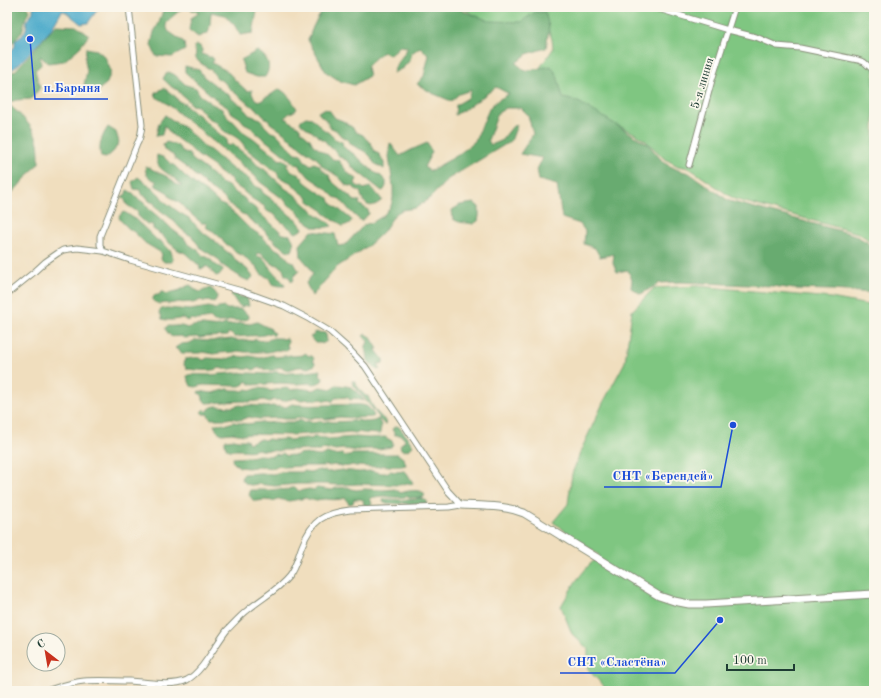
<svg xmlns="http://www.w3.org/2000/svg" width="881" height="698" font-family="'Old Standard TT',serif">
  <rect width="100%" height="100%" fill="#fbf7ec"/>
  <filter id="ink" filterUnits="userSpaceOnUse"><feTurbulence type="fractalNoise" baseFrequency=".025" numOctaves="2"/><feDisplacementMap in="SourceGraphic" scale="8" xChannelSelector="R" yChannelSelector="G"/><feConvolveMatrix kernelMatrix="1 2 1 2 8 2 1 2 1" color-interpolation-filters="sRGB"/></filter>
  <filter id="wash" filterUnits="userSpaceOnUse"><feTurbulence type="fractalNoise" baseFrequency=".012" numOctaves="4" result="noise"/><feDisplacementMap in="SourceGraphic" scale="16" xChannelSelector="R" yChannelSelector="G"/><feGaussianBlur stdDeviation="0.9" result="paint"/><feColorMatrix in="noise" values="0 0 0 0 0 0 0 0 0 0 0 0 0 0 0 0 0 1.4 0 .05"/><feComposite in="paint" operator="in"/></filter>
  <g filter="url(#wash)">
    <rect width="100%" height="100%" fill="#f0debe"/>
    <path fill="#7fc681" stroke="#4f825a" d="M461 7H874V246L866 238 858 233 734 199 689 168 678 166 665 159 646 141 634 133 617 125 605 131 585 125 539 69 553 49 552 39 547 26 496 28Z
      M697 286 831 298 874 306V691H609L588 670V649L572 634 561 606 576 581 589 565 600 556 553 522 568 504 572 474 582 448 603 403 625 362 632 311 654 288Z"/>
    <path fill="#67ab6f" stroke="#437452" d="M7 7H28L30 11 26 17 22 32 10 46 7 44Z
      M164 7H184L173 16 166 24 168 31 184 42 185 50 172 57 156 56 151 45 154 32 159 23Z
      M185 7H271L257 11 253 33 240 35 235 26 225 15 211 12 210 25 208 33 198 37 189 30 191 18 199 13Z
      M322 7H458L463 11 490 21 521 22 535 12H545L549 27 546 48 527 54 516 63 525 71 551 66 557 75 563 98 577 101 648 144 664 163 678 170 689 173 729 201 852 234 867 242 872 251 874 252V293L832 290 794 289 773 286 680 282 660 283 641 294 631 288 632 280 628 270 617 272 613 263 614 254 600 257 595 248 584 244 585 231 580 224 562 218 557 185 539 180 537 169 543 158 520 154 533 134 528 115 521 108H506L498 113 488 140 491 145 501 141 513 126 517 125 511 141 448 179 431 197 416 208 402 210 395 214 383 232 367 247 337 267 312 296 306 283 313 274 309 266 301 257 300 245 312 231 335 234 338 246 345 245 364 225 373 222 383 216 391 206 393 198V187L389 156 390 143 400 156 411 150 427 143 432 152 424 167 430 171 458 155 475 141 490 107 498 100 509 94 496 87 470 106 455 115 456 105 468 98 471 90 459 94 451 101 432 93 417 84 424 76 429 55 420 47 412 53 410 60 403 68 393 73 397 63 404 54 408 47 400 46 390 55 383 52 375 58 367 67 369 76 354 85 340 81 326 72 308 40 313 27 318 17 322 11Z
      M56 25 76 26 89 35 80 47 64 61 48 63 40 56 41 65 35 70 40 88 31 99 16 100 7 103V75L16 70Z
      M196 45 200 46 202 50V54L209 57H212L214 60 212 63 227 71 236 81 247 91 252 90V94L256 100 262 101 264 98 269 96 279 89C287 92 293 102 297 109 292 114 288 111 285 119H288L291 122 299 127 301 131 310 139 313 145 328 155 332 159 338 160 349 174 357 179 355 183 357 186 361 187 364 189 370 187C373 189 379 196 382 200 370 211 363 205 360 191L355 189 354 187 346 185 339 177 322 166 320 162 315 157 303 149 280 130 270 123 269 120 263 116 257 109 253 107 230 89 226 84 219 79 217 78 211 70 199 62 195 57 196 53 194 47Z
      M86 48 97 50 105 57 111 71 107 83 96 92 83 90 87 71 85 61Z
      M257 51C268 57 272 66 265 77H257L245 73 241 60Z
      M185 66 199 70 204 77 211 82 221 90 226 93 230 96 233 100 243 106 245 110 249 115 261 119 264 125 271 132 277 134 286 144 290 147 296 153 301 154 304 160 311 165 314 163 319 165 321 169 329 175 330 179 336 185 355 201H360L359 204 368 210 369 214 361 221 352 213 340 199 334 197 324 187 309 177 305 172 301 169 300 165 294 164 288 158 255 132 250 126 244 123 240 118 232 113 227 107 219 102 185 72Z
      M169 72 175 75 186 85 196 88 200 95 209 101 210 103 222 109 230 120 233 121 242 131 253 138 269 151 275 154 278 159 282 160 283 159 290 164 286 165C291 172 293 171 299 174 302 176 303 180 305 182 310 186 324 196 329 198L330 202 352 220C350 224 346 225 342 226L338 222 333 220 330 217 325 214 321 209 309 201 307 197 297 189 292 183 279 177 277 172 272 169 245 148C243 141 235 136 228 133 224 131 226 133 223 130 220 128 219 125 217 123 214 120 211 120 208 118 205 114 200 110 198 106L191 105C188 98 180 96 178 90 170 88 169 83 163 79L165 75Z
      M164 88 176 97 178 101 185 104 188 108 201 117 211 127 227 140 226 144 230 146 232 144 245 154 252 159 257 165 264 169 286 189 294 194 316 214 327 221 332 226C326 228 320 227 313 227 310 223 307 222 303 219V217C299 215 299 213 296 210 292 206 288 206 286 201L260 182 255 176 203 133C200 128 195 127 190 123 179 114 169 103 156 97L155 92H159L160 90Z
      M7 103C20 114 34 126 38 143 39 149 39 156 39 163L16 189 7 197Z
      M324 109 329 110 335 118 343 121 353 128 356 132 363 135 366 139 371 143 375 152 379 154 382 159 384 163V169L374 163 371 157 366 152 352 145 348 140 341 136 336 130 329 127 327 121 320 115 318 112Z
      M165 115 186 129 191 134 197 139 205 148 210 150 231 168 249 179 252 184 261 189 263 193 273 200 291 216 296 219 303 228V229L296 233 279 220 275 215 267 211 264 206 251 198 242 190 236 186 232 182 230 178 225 176 219 172 216 168 197 155 192 150 171 134 164 125 162 135 156 136 159 123Z
      M306 117 312 118 323 129 329 133 335 139 342 142 343 146 347 150 354 154 374 172 381 176 386 181V186L384 190 382 191 353 168 348 161 340 157 335 151 329 146 325 141 300 123 301 120Z
      M108 127 116 132 119 142 114 151 106 158 101 157C98 145 102 136 108 127Z
      M166 142 177 145 184 153 189 154 192 159 209 172 221 183 228 186 234 192 244 198 248 203 255 208 258 212 283 234 290 235C294 241 295 245 292 251H288L276 243 274 240 268 236 265 231 250 220 246 215 242 214 227 202 223 197 210 189 203 182 191 172 187 168 176 160 173 155 164 150 163 145Z
      M157 155 165 158 171 164 175 166 186 177 200 188 208 193 220 204 225 206 237 216 248 227 263 237 267 242 273 246 276 249 282 252 289 260 294 263 299 271 293 277 294 280 292 282 289 277 285 275 283 269 278 265 271 263 262 254 257 253V256C260 257 261 257 263 258 266 261 268 265 271 269 275 275 282 279 285 286H280L272 284 269 278 261 274 257 267 242 255 236 253 231 247 224 243 221 238 213 231 207 228 206 223H201L198 220 186 210 181 204 170 197 167 192 156 186V181C152 179 146 177 146 172 145 170 146 168 145 166 150 168 152 169 157 172 161 174 165 175 169 178 175 182 174 185 182 186 180 184 178 181 175 179 166 171 155 169 157 155Z
      M138 177 159 194 164 201 180 213 189 218 200 230 216 242 226 251 233 256 236 261 247 269 253 277 249 281 242 278 222 265 218 259 202 249 196 242 192 236 186 233 180 228 172 219 157 208 154 203 149 201 147 197 141 194 140 190 134 189 132 182Z
      M127 190 131 192 137 198 144 203 149 209 155 214 163 221 168 225 173 230 185 239 187 243 199 251 203 256 207 257 212 261 214 264 223 269C223 273 220 275 216 276 211 272 212 268 205 266V268L200 269 199 265 195 262 185 253 178 250 167 241 163 236 153 229V225L147 224 138 216V212L127 205 125 200 122 197 126 194Z
      M474 203 479 207V216L478 221 473 224C464 222 461 224 453 219L452 210 460 205Z
      M123 212 126 213 135 219 157 240 161 241 163 244 171 251 173 259 172 262H164L161 259 162 254 160 252 145 243 134 232 128 228 120 220 119 216Z
      M190 285 193 287 194 289 200 292 210 288C216 292 220 296 214 302 209 300 206 303 201 300L193 303C188 301 184 304 179 302L168 304 166 303 159 304 153 301V298L155 295H159L161 292H163L167 294C171 291 176 292 180 290 184 288 186 286 190 285Z
      M234 293 239 294 240 297H247L249 306H247L245 305 242 307C235 304 236 300 231 295Z
      M209 307 215 309 224 307 227 309H241L249 316V318L248 319 240 321 231 320 226 322H214L210 318C204 319 197 321 191 319L189 321 182 318C177 320 168 321 162 319L161 315 159 312 161 309 167 308 190 310Z
      M257 322 271 329V331L275 333 273 336 270 333C260 337 257 335 247 336 243 336 239 337 234 337L231 334 228 333 227 336 206 337 200 338 196 337 184 338 181 336C169 337 172 338 165 329L167 326C175 327 179 324 187 328 191 326 198 325 203 325 211 326 218 328 225 324L228 325 243 323 250 324Z
      M318 332 325 333 326 335 327 341 322 344V343H315L310 337 314 335V333Z
      M365 334 370 336 378 349H375L383 359V363L380 364 378 363 380 369 377 370 368 361 367 352 365 348 367 344 368 341 363 336Z
      M273 338H280L283 339 286 338 288 341 287 346 289 348 285 351 276 350 268 352H245L238 351 234 352 219 353 214 354 203 352 199 353H182L175 348 181 344 190 343 195 340 210 341 232 339C238 342 246 339 252 341L256 339C260 342 268 340 273 338Z
      M305 353 309 356H312L314 358 313 360 315 363V365L308 368 303 367H298L288 370 279 367C274 371 271 371 265 370L264 368H258L253 370 250 368C249 368 248 369 247 369 245 370 241 368 240 368 233 368 226 371 220 368 212 372 196 370 187 369L184 365 185 359C189 359 195 357 199 358 201 359 202 360 204 360L207 358 225 359 237 356 244 357 249 356 260 358 272 355 276 357 283 356H287L290 355 293 356 303 355Z
      M320 370 321 371 320 374 321 376 323 377 322 381C319 383 314 385 311 383L297 384 280 383 252 385 246 381 244 384 240 386 203 385 196 387 191 386 187 377 188 375C195 374 202 375 210 375 222 374 234 372 247 373 254 373 261 374 268 374 271 374 274 371 277 372 279 372 281 373 283 373 286 374 289 373 292 373 302 372 311 372 320 370Z
      M352 381H354C357 386 362 393 366 396H368C371 405 378 415 385 420L386 424H384L379 419V417L353 384Z
      M336 385C340 385 346 386 351 387L360 395 364 401 354 398 353 399 350 400 347 397 335 398 332 402 330 400 324 401 322 399 317 400 314 399 299 400 295 398 283 401 278 400H273L269 402 264 400 248 402 244 401 206 403 203 399V397L201 394 198 393 199 391 212 393 228 389 232 390H239L243 391 246 389 253 390 258 388 267 389 270 391 286 388 293 390 298 388 305 389 314 390 320 387 332 389Z
      M292 404C310 407 329 404 348 405 354 405 360 404 366 406 370 408 372 412 374 416L372 417 353 418 340 417 326 419 317 417 308 419 301 417 293 419H284L277 418 259 419 249 417 240 420 231 418 227 419H211L207 414H203L201 412 204 409 207 412 209 409 212 407 216 406 232 407 240 405 245 406 249 405 258 406H262L266 407 273 406 276 407 280 406 282 407H286Z
      M378 419C381 425 382 424 380 432L381 433 380 434 363 433 358 432 355 433 350 432 331 434 323 433 292 435 250 434 244 435 232 433 222 434 217 431 214 425C218 423 221 423 225 425L233 422 247 424 262 422 266 423 276 422 281 423 286 422H296L301 420 303 422 308 421 311 422 319 421 324 422 328 421 333 422 353 421 357 420 366 422 374 421Z
      M398 426 405 434 413 446 410 449 404 451 401 449 400 446 403 442H405V440L401 435H395L392 429 395 427Z
      M314 437 326 438 328 439 355 437 369 438 385 437 392 441 393 444 391 447 379 449H365L359 451 344 449 335 450 333 449 328 450 323 449 320 451H308L302 449 298 450H282L280 451 260 450 258 449C251 452 245 450 238 450 229 450 225 452 225 440L235 439 238 440H247L249 443 261 439 264 440 269 439 273 440 284 439 289 440 306 438 311 439Z
      M283 453 286 456 291 455 294 456 302 453 305 454 320 456 327 453 334 455 342 454 345 456H350L352 454H398L404 459 406 465C400 467 395 466 389 466 385 465 380 466 375 467L374 466 373 467 356 466 352 465C345 469 336 463 330 466L326 465 325 466H302L284 467 277 466 274 468 256 467 248 468 239 467 238 465 235 464 232 461 233 458 249 457 259 455 272 456 275 454 280 455Z
      M320 470 322 471 325 470 327 472 343 470 346 471C351 470 354 472 359 472 363 472 367 471 372 471 379 472 384 475 390 471L396 472 404 471 407 473 413 483 412 484 407 483 400 485 359 484 337 485 327 484H297L275 486 258 484 251 485 246 484 241 478 244 474 260 473 273 474 282 472H302L305 471 309 472Z
      M348 487 352 489 356 490 364 489 383 490 395 489 401 493C405 491 422 488 424 494 425 495 424 496 424 497L409 498 407 495 405 497C398 498 391 497 384 496 379 496 375 497 370 498L372 504 369 507 363 504 364 501 361 499H354L353 503 349 504 345 498C339 500 333 500 326 499 319 499 312 502 306 498L289 501 278 499 273 501 265 500 257 501H254L249 495 250 493 249 491 250 490H270L278 489 286 490 291 488H296L299 491 309 489 314 490 317 488 332 490 336 488Z
      M420 498 427 501V503C420 506 416 501 410 505L403 503V502L401 504C396 504 390 503 384 503L383 501 384 499C396 499 408 502 420 498Z"/>
    <path fill="#4baaca" stroke="#35747f" d="M33 7H102L98 9 88 23 81 24 66 12 62 11 55 23 49 32 20 63 7 74V60L9 56 7 54V48L12 50 15 46V41L22 36 26 29 27 20 33 12Z"/>
  </g>
  <g filter="url(#ink)">
    <g fill="none" stroke-linecap="round" stroke-linejoin="round">
      <defs>
        <path id="street" d="M652 7 728 30 756 37 777 46 800 48 858 60 864 62 874 71
          M689 165 712 80 735 7
          M103 251 100 245V236L137 144C141 138 141 132 142 125L129 7
          M7 294 33 273 45 262 58 253 63 250 77 248 103 251 130 260 242 291 284 306 309 319 329 331 347 347 365 366 448 491 461 505
          M46 691C59 687 71 682 84 681 99 680 115 681 130 681 146 682 173 687 187 680 203 671 215 645 227 630 234 623 241 615 249 609 262 598 278 590 289 576 296 567 298 556 302 546 312 520 324 513 350 510L449 507 461 505"/>
        <path id="secondary" d="M461 505C483 506 504 505 524 513L659 596 674 601 689 604H706L874 594"/>
      </defs>
      <use href="#street" stroke="#888e79" stroke-width="7"/>
      <use href="#secondary" stroke="#888e79" stroke-width="9"/>
      <use href="#street" stroke="#fff" stroke-width="5"/>
      <use href="#secondary" stroke="#fff" stroke-width="7"/>
    </g>
  </g>
  <g text-anchor="middle" stroke-width="3.5" stroke-linejoin="round" paint-order="stroke">
    <g font-size="12" fill="#1f3d34" stroke="#fbf7ec">
      <text transform="translate(702 83) rotate(-73)" y="4">5-я линия</text>
    </g>
  </g>
  <path fill="none" stroke="#1d4ed8" stroke-width="1.5" d="M30 39L35 99H108M733 425L721 487H604M720 620L675 673H560"/>
  <g fill="#1d4ed8" stroke="#fbf7ec" stroke-width="1.5">
    <circle cx="30" cy="39" r="4"/>
    <circle cx="733" cy="425" r="4"/>
    <circle cx="720" cy="620" r="4"/>
  </g>
  <g font-size="13" text-anchor="middle" font-weight="bold" fill="#1d4ed8" stroke="#fbf7ec" stroke-width="3.5" stroke-linejoin="round" paint-order="stroke">
    <text x="72" y="92">п.Барыня</text>
    <text x="663" y="480">СНТ «Берендей»</text>
    <text x="617" y="666">СНТ «Сластёна»</text>
  </g>
  <rect width="881" height="698" fill="none" stroke="#fbf7ec" stroke-width="24"/>
  <g transform="translate(46 652) rotate(329)"><circle r="19" fill="#fbf7ec" stroke="#a3ada2"/>
  <path d="M0-3L7 15L0 10L-7 15Z" fill="#c8321e"/>
  <text y="-6" font-size="11" font-weight="bold" text-anchor="middle" fill="#1f3d34">С</text>
  </g>
  <path d="M727 664v6h67v-6" fill="none" stroke="#1f3d34" stroke-width="2"/>
  <text x="733" y="664" font-size="12" fill="#1f3d34" stroke="#fbf7ec" stroke-width="3" paint-order="stroke">100 m</text>
</svg>
